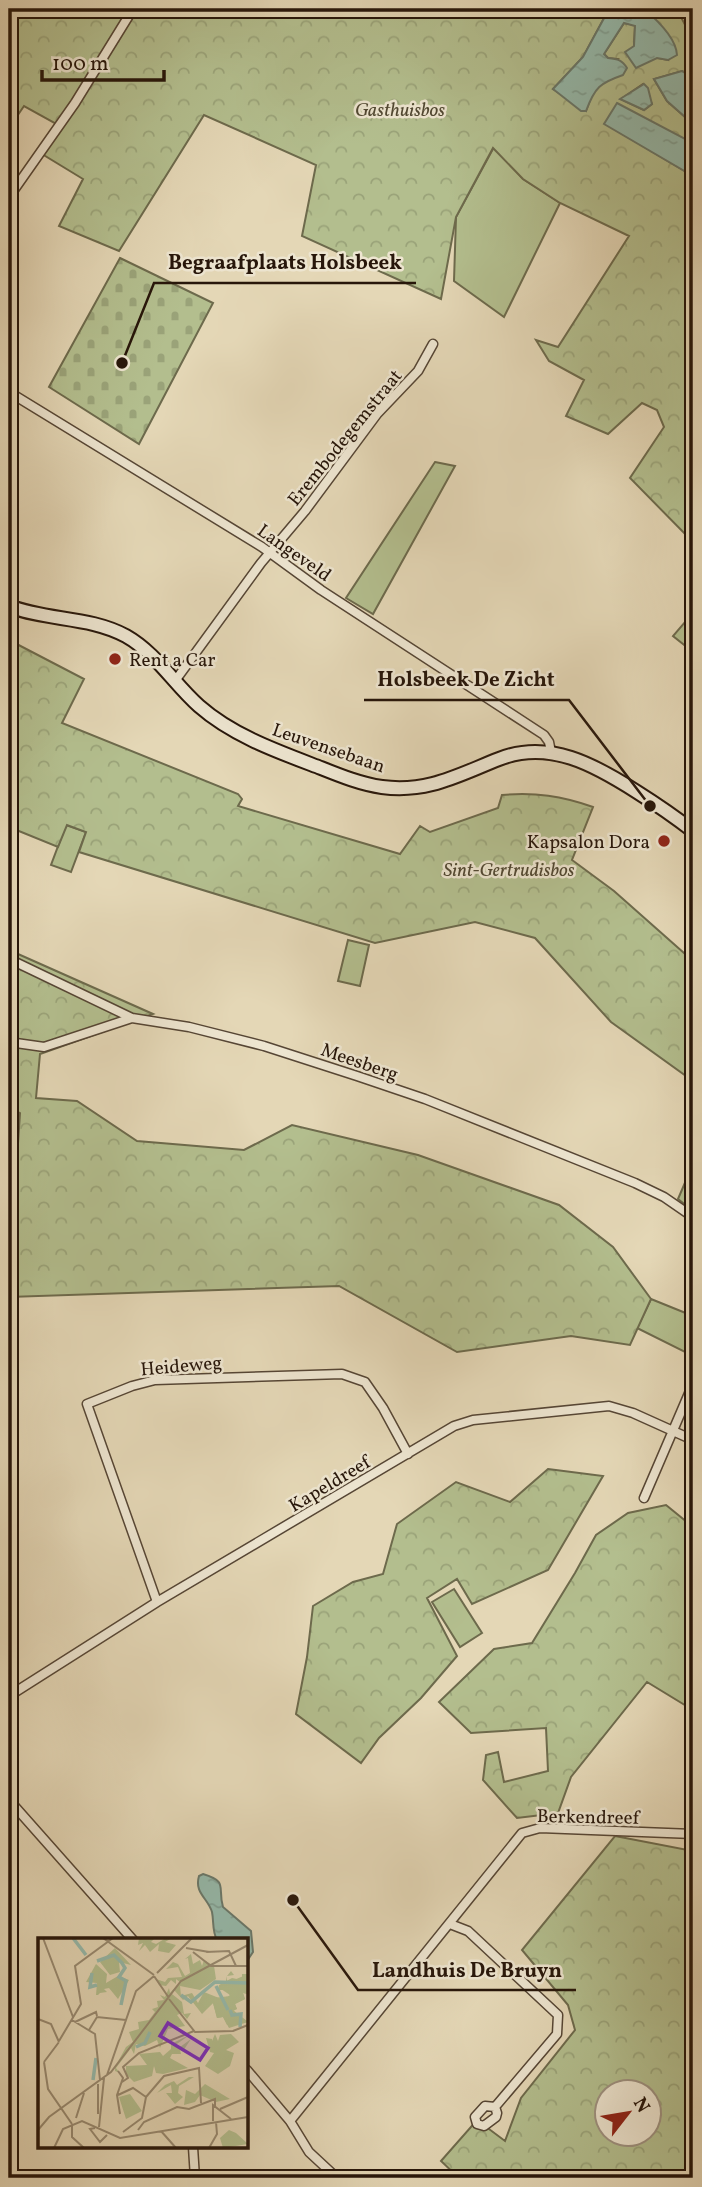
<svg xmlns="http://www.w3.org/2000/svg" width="702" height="2187" font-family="Vollkorn,serif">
  <defs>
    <pattern id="forest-crowns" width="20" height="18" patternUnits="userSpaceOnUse" patternTransform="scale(1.75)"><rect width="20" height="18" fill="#b3be8e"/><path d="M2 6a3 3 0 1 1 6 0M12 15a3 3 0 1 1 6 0" fill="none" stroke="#9aa379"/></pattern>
    <pattern id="cemetery-stones" width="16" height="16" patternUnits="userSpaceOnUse" patternTransform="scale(1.75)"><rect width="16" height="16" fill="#b3be8e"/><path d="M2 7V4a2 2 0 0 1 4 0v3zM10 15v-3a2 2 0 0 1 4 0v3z" fill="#9aa379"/></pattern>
    <pattern id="water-ripples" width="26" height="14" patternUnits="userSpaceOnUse" patternTransform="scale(1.75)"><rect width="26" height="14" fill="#95baac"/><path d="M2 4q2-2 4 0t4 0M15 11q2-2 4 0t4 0" fill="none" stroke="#809f93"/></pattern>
  </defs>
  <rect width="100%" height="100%" fill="#e4d7b6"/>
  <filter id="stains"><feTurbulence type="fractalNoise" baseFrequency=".00286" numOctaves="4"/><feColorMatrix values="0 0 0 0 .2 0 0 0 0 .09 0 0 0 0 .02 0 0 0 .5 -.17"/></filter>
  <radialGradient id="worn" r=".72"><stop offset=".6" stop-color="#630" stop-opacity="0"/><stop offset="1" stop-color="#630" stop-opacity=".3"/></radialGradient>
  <path fill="#b3be8e" stroke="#6d6a4c" stroke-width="2" d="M494 147 523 179 560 203 504 317 454 281 456 217Z
    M435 462 455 466 373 614 346 598Z
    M685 622 693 624V652L673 636Z
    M66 825 86 832 71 872 51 865Z
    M348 940 369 945 360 986 338 981Z
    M9 1108 20 1113 15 1190 9 1186Z
    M651 1299 693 1316V1356L637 1328Z
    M454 1589 482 1633 460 1647 432 1602Z"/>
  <path fill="url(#forest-crowns)" stroke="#6d6a4c" stroke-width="2" fill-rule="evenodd" d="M9 9H609L583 57 553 89 586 111 592 95 618 59 608 58 604 54 624 23 635 25 634 46 658 58 668 60 656 20 644 9H675C684 18 685 29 693 38V83L688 74 682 71 654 79 667 101 693 124V143L604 123 693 176V542L630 478 664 427 657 410 642 403 608 434 566 416 584 380 549 361 536 340 558 347 629 236 560 203 523 179 493 148 456 217 441 299 302 236 316 165 204 115 119 251 59 226 83 179 42 154 62 127 24 106 9 128ZM643 84 652 104 644 110 621 99Z
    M9 640 84 679 62 723 238 794 242 799 238 806 400 854 420 826 430 832 498 808 502 795C535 792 562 796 593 807L572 860 614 891 693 961V1081L611 1022 535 938 475 922 375 943 79 852 86 832 67 825 58 847 9 827Z
    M9 950 153 1014 40 1054 36 1098 77 1101 137 1141 244 1150 292 1125 418 1155 559 1205 613 1247 651 1299 630 1345 571 1336 457 1352 339 1286 9 1297V1186L15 1189 20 1113 9 1108Z
    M693 1164V1211L678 1199Z
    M548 1469 603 1476 548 1570 472 1604 457 1579 427 1598 457 1656 421 1698 379 1738 361 1763 296 1714 307 1657 313 1606 353 1582 383 1574 397 1524 456 1482 510 1502Z
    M666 1505 693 1527V1710L647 1682 571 1777 558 1813 517 1818 483 1780 486 1755 498 1752 504 1782 548 1771 546 1728 471 1733 439 1702 494 1649 532 1643 575 1573 596 1535 628 1513Z
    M615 1836 693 1851V2178H459L441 2161 477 2120 505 2141 521 2098 575 2030 568 2005 522 1950ZM608 2092H650V2134H608Z"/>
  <path fill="url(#cemetery-stones)" stroke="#6d6a4c" stroke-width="2" d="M120 258 213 303 139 444 49 387Z"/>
  <path fill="url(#water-ripples)" stroke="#69786b" stroke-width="2" d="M609 9H644C656 19 676 38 677 55L668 60 657 58 636 68 625 52 634 46 635 26 624 23 604 54 608 58C618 59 622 60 627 68L623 75C600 83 595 87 586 111H581L553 89 583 57Z
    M682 71C700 79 693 107 693 124L667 101 654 79Z
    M644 84 648 88 652 104 644 110 620 99Z
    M617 103 693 143V176L604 124Z
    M203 1874C229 1882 217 1887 223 1907L251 1931 253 1952 247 1961V1940H217C212 1931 214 1922 212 1912 208 1898 194 1893 199 1876Z"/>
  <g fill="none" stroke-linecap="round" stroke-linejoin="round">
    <defs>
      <path id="street" d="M9 197 75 103 133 9
        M9 392 262 547 321 590 544 735 549 742 551 752
        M175 681 261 563 305 511 377 414 418 371 433 344
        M9 959 132 1018 189 1027 264 1046 357 1076 425 1099 635 1183 664 1197 693 1217
        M9 1042 44 1047 132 1018
        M644 1498 693 1384
        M157 1602 87 1404 132 1386 155 1380 342 1374 365 1382 383 1408 408 1454
        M9 1696 157 1602 454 1426 473 1420 609 1406 633 1413 693 1440
        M9 1800 133 1940
        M450 1924 468 1931 558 2015 557 2034 495 2107 497 2113 496 2117 484 2126 477 2124 475 2117 485 2106 495 2107
        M247 2070 290 2121 309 2152 337 2178
        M290 2121 522 1833 540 1828 693 1834
        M193 2147 195 2178"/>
      <path id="secondary" d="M9 606C47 621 89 616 126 636 156 653 174 684 199 706 233 736 279 752 321 768 341 776 361 784 382 787 428 793 458 775 499 759 549 739 595 765 637 792 656 804 675 817 693 831"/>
    </defs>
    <use href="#street" stroke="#564635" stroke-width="11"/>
    <use href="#secondary" stroke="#27160a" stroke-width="16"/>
    <use href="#street" stroke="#ede5d0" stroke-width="8"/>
    <use href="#secondary" stroke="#ede5d0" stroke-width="12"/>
  </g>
  <g fill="#8f2418" stroke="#ede5d0" stroke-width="2.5">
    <circle cx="115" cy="659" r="7"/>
    <circle cx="664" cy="841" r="7"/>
  </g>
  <g text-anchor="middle" stroke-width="5" stroke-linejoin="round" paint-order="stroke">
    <g font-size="19" font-style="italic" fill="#514832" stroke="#ede5d0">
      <text x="400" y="116">Gasthuisbos</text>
      <text x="509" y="876">Sint-Gertrudisbos</text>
    </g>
    <g font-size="19" fill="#27160a" stroke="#ede5d0">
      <text transform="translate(344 437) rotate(-51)" y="7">Erembodegemstraat</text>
      <text transform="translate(295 552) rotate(35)" y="7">Langeveld</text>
      <text transform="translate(329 747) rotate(19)" y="7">Leuvensebaan</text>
      <text transform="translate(360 1061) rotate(19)" y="7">Meesberg</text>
      <text transform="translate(181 1365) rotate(-5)" y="7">Heideweg</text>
      <text transform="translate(329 1483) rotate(-31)" y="7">Kapeldreef</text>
      <text transform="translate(588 1816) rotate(1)" y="7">Berkendreef</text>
    </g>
    <g font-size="19" fill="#27160a" stroke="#ede5d0" text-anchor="start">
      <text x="129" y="666">Rent a Car</text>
      <text x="650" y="848" text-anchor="end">Kapsalon Dora</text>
    </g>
  </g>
  <g transform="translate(38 1938)">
    <rect width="210" height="210" fill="#e4d7b6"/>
    <path d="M101 0H117L113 4 118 6 128 0H134L127 4 138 7 131 15 120 13 121 6 112 14 107 7 101 13 105 5 100 7ZM153 16 155 26 162 22 164 28 166 22 176 28 178 41 162 52 142 48 143 58 154 55 160 65 166 54 186 62 192 57 180 49 187 47 189 38 193 33 196 37 189 38V45L210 36V56L205 55 207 61 197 66 199 71 195 73 210 84 191 90 185 79 179 80 175 65 164 76 150 58 145 62 136 52 134 56 144 64 146 76 153 75 149 81 144 75 139 77 147 88 130 91 122 110 119 102 107 108 98 106 96 116 93 110 78 130 82 135 77 133V129L88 109 95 104 91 94 101 91 100 84 111 82 117 74 114 71 120 69 119 63 126 62 122 57 127 59 131 50 132 55 142 44 138 41V46L133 42 128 48 121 47 118 41 127 44 130 40 144 39 140 29 128 31 135 24 140 26 147 38 152 35 150 20 147 21ZM58 26 69 36 68 45 80 38 91 42 80 61 71 50 66 51 69 54 62 55 60 57H58L59 45 48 44ZM153 96 136 108 142 109 153 101 145 113 149 116 142 112 143 116H134L132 120 150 130 125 136 118 135 116 128 114 138 96 144 88 136V128L109 127 101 116 122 114 125 118 133 111V106ZM151 139H156L141 148 140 155 145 159 137 166 128 155H134L133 147 119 155 127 147 136 143 139 147ZM167 146 192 161 178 164 162 157 157 164 146 167 148 152 157 156ZM191 192 198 195 210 206 185 210 182 200Z" fill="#b3be8e"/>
    <path d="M77 10 93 27 81 24 82 34 72 37 62 24ZM204 36H210V56L205 55 207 61 197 66 199 71 195 72 210 84 189 87 185 79 179 80 175 65 169 70 168 61 192 58 190 52H180L181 47 194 40 204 42ZM174 95V103L177 96 180 103 182 97 193 96 201 104 188 112 196 115 192 128 180 136 167 128 176 115 172 114 168 100 174 101ZM92 156 104 173 88 181 81 159Z" fill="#b3be8e"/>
    <path fill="none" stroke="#95baac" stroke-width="3.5" d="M35 0 48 17M59 23 76 17 84 25 87 30 81 39 88 43 83 67M54 35 52 49 59 47M178 48 190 72M143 57 153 64 177 44 210 45M192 72 194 77 203 76 202 89M98 109 107 105 112 94M55 142 58 120"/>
    <path fill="none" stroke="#988a71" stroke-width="2" d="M5 0 35 79M65 0 116 37M148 10 171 14M155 14 173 28H210M168 14 191 13 198 28M119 35 154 0M116 38 131 60M131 61 157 94 195 93 210 87M0 81 13 86 21 104M34 82 57 96 62 142M37 84 58 74 59 78M51 92 59 79 88 82M21 103 43 66 37 28 75 0M6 124 21 104M6 124 10 151 34 186M80 133 85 140 79 157 82 176M69 137 98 53 116 38M84 144 90 140 85 129 101 115 156 93M80 157 95 150 108 159M182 171 210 159M60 176V146M38 180 46 155M175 183V167L193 181M34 187V199L46 210M61 189 66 140M57 190 52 191 62 204 69 197M0 192 11 179 73 134 143 43 210 7M100 192 106 184 139 169 151 171 177 161V168M123 193 138 210M85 194 104 180 108 159 126 138 161 130 163 165M16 210 25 191 44 183 82 200 210 179M171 210 179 196 178 184"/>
    <path fill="#7b2cbf" fill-opacity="0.15" stroke="#7b2cbf" stroke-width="3.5" d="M130 85 170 110 162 122 122 98Z"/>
    <rect width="210" height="210" fill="none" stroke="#27160a" stroke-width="3.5"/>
  </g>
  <path fill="none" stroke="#27160a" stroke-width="2.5" d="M122 363L154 283H416M650 806L569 700H364M293 1900L358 1990H576"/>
  <g fill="#27160a" stroke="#ede5d0" stroke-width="2.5">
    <circle cx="122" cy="363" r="7"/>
    <circle cx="650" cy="806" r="7"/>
    <circle cx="293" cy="1900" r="7"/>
  </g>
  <g font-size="21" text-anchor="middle" font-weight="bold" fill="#27160a" stroke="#ede5d0" stroke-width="5" stroke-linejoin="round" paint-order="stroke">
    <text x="285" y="269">Begraafplaats Holsbeek</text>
    <text x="466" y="686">Holsbeek De Zicht</text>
    <text x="467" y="1977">Landhuis De Bruyn</text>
  </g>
  <rect width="702" height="2187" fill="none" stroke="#e4d7b6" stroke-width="35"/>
  <rect x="10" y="10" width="681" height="2166" fill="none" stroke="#27160a" stroke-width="3.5"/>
  <rect x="18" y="18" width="667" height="2152" fill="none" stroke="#27160a" stroke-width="2"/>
  <g transform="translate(628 2113) rotate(59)"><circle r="33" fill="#ede5d0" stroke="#9e9281" stroke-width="2"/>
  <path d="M0-5L12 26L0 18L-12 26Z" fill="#8f2418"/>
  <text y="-10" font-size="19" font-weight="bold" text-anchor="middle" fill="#27160a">N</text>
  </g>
  <path d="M42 70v10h122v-10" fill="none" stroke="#27160a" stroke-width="3.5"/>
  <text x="52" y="70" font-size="21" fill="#27160a" stroke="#ede5d0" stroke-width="5" paint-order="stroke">100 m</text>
  <rect width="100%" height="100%" filter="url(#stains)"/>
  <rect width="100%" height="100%" fill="url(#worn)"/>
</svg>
